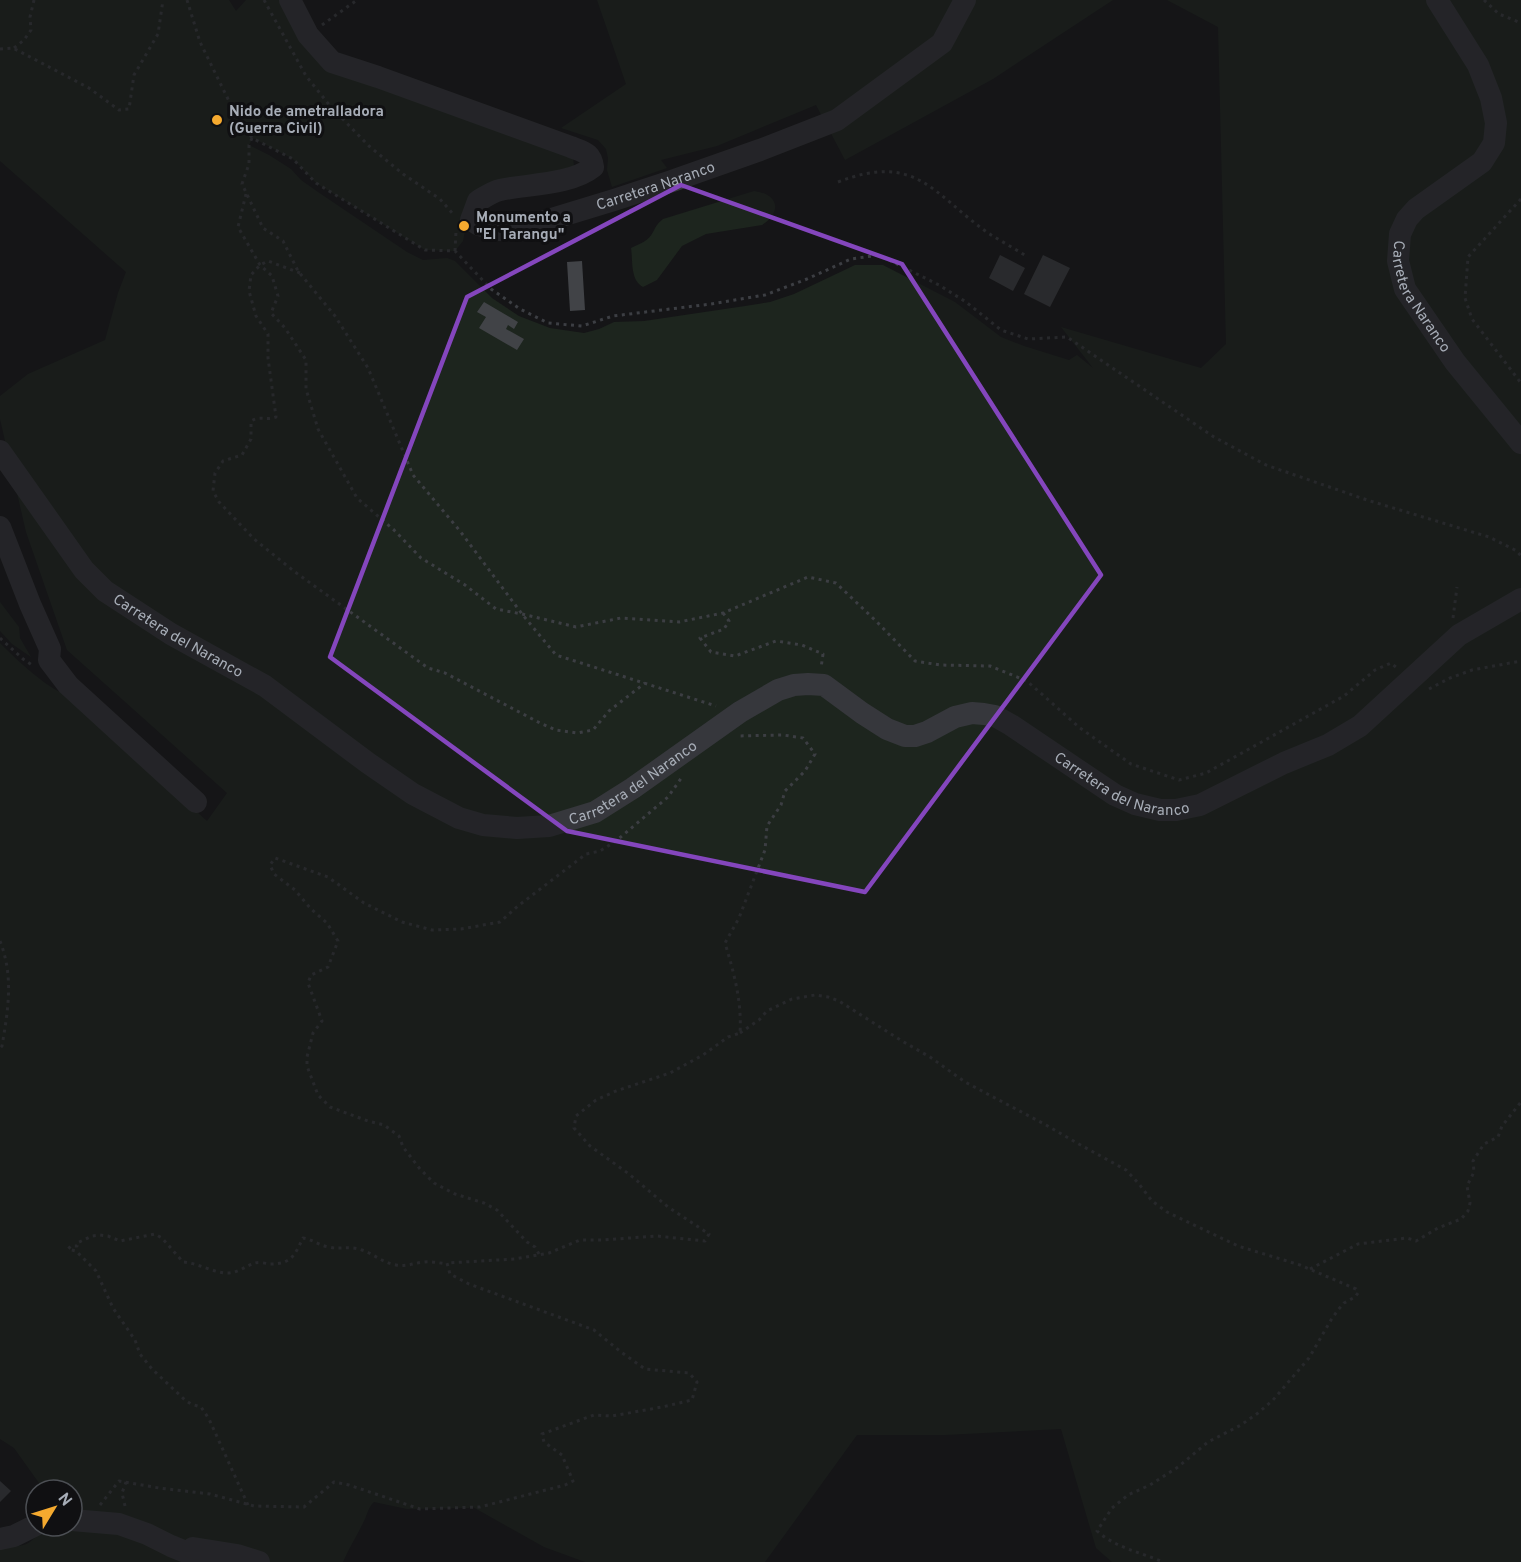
<svg xmlns="http://www.w3.org/2000/svg" width="1521" height="1562" font-family="Overpass,sans-serif">
  <rect width="100%" height="100%" fill="#151517"/>
  <path fill="#1d251e" d="M0 0H229L236 11 246 0H281L330 70 573 157 574 167 471 199 463 241 455 251 425 250 316 183 293 159 253 138 249 145 269 155 291 169 301 180 318 192 407 252 423 260 447 258 455 261 492 298 519 316 550 328 584 333 599 329 614 322 644 321 745 306 770 302 794 294 855 265H883L955 302 1001 337 1024 346 1069 360 1077 355 1093 368 1061 327 1201 368 1226 344 1218 27 1167 0H1521V1562H1112L1096 1548 1061 1429 945 1435H857L765 1562H585L544 1547 471 1506 469 1508 407 1509 374 1502C368 1507 367 1516 363 1523 357 1536 349 1548 343 1562H270L195 1543 72 1508V1490H44L14 1448 0 1439V643C18 661 44 686 68 696L207 821 227 793 67 650 26 532 0 419V396L28 374 105 340 118 293 126 272 0 161Z
    M597 0H1113L993 79 845 160 816 105 717 146 661 160 667 168 612 187 607 170 608 158 606 149 598 140 561 128 626 84Z
    M754 191C759 192 765 193 769 196 782 206 772 219 762 225L706 234 682 246 657 280 643 287C630 280 633 261 631 248 639 244 649 241 653 232 657 225 656 225 663 219Z
    M0 602 19 627 20 638 31 657 12 644 0 631Z
    M44 1526H106L191 1562H0V1546C25 1547 29 1547 44 1526Z"/>
  <path fill="#414347" d="M1000 255 1025 268 1013 291 989 278Z
    M1043 255 1070 268 1050 307 1024 294Z
    M582 261 585 310 570 311 567 262Z
    M484 302 518 322 514 329 508 325 506 329 524 339 517 350 479 328 486 317 477 312Z
    M0 1481 11 1491 0 1502Z"/>
  <g fill="none" stroke-linecap="round" stroke-linejoin="round">
    <path stroke="#3c3e43" stroke-width="3" stroke-dasharray="3 4.5" stroke-linecap="butt" d="M187 0 200 42 228 99 252 138 293 159 316 183 425 250 455 251 491 289 520 309 548 323 582 326 613 316 711 304 765 295 807 279 851 259 879 255 939 285 966 302 1001 330 1028 339 1067 337 1214 437 1266 465 1367 500 1489 537 1517 551 1521 556
      M264 0 306 76 331 107 369 146 403 174 440 199 453 214
      M1484 0 1499 14 1521 23
      M322 25 357 0
      M14 48 24 40 31 30 30 17 34 0
      M0 49 13 48 89 88 119 110 129 109 134 75 158 34 163 0
      M252 138 249 145V164L242 184 263 228 283 241 298 271 335 316 368 368 413 475 460 531 522 614 556 655 716 706
      M838 182C916 152 932 193 988 233 1001 241 1015 249 1028 257
      M246 194 238 227 260 265 272 276 278 296 271 313 285 328 306 360V389L318 429 357 498 394 530 421 558 465 585 496 609 522 614 576 627 621 618 679 622 723 613 808 577 836 583 876 621 915 661 940 665 990 666 1027 681 1080 728 1131 764 1179 780 1206 773 1344 696 1375 670 1391 663 1397 668
      M1521 199 1468 257 1465 298 1472 319 1521 383
      M455 251 456 231
      M300 273 268 261 260 265 251 275 249 291 256 316 268 334V358L276 417C266 421 262 415 251 421V439L242 455 223 461 215 473 213 491 219 502 254 539 295 572 428 668 445 673 540 723 556 730 577 733 593 730 609 711 645 683
      M723 613 729 621 724 629 700 638 711 652 735 656 776 641 802 645 823 654 821 668
      M1453 618 1457 587
      M0 638 23 659 32 665
      M1429 689 1450 678 1472 670 1521 661
      M0 941C14 977 8 1010 2 1046L0 1048
      M740 1033 759 1020 767 1011 792 999 815 995 828 997 839 1001 902 1041 930 1057 965 1082 1046 1125 1077 1143 1126 1170 1139 1184 1152 1201 1167 1212 1238 1246 1300 1265 1356 1289 1358 1293 1355 1297 1344 1303 1338 1310 1331 1320 1309 1358 1273 1400 1258 1413 1241 1425 1208 1442 1178 1467 1150 1485 1128 1495 1112 1508 1097 1531C1116 1548 1140 1552 1163 1562
      M539 1254 535 1247 527 1242 497 1210 484 1203 455 1194 434 1183 420 1169 403 1147 399 1136 384 1125 368 1121 330 1107 318 1095 307 1066V1057L313 1033 322 1021 308 983 311 975 328 967 338 941 327 923 311 909 295 890 274 874 270 865 275 858 328 877 364 903 402 922 432 930 461 929 500 922 518 906 586 854 600 851 616 841 668 797 682 777
      M1310 1269 1358 1244 1407 1238 1416 1241 1438 1228 1461 1219 1468 1211 1470 1203 1467 1186 1474 1172 1473 1161 1484 1144 1498 1137 1502 1126 1521 1102
      M100 1505 119 1481 159 1488 210 1494 254 1506 304 1507 334 1482 349 1485 420 1509 480 1507 565 1485 573 1481 562 1455 544 1442 542 1434 594 1415 612 1416 662 1407 692 1400 697 1382 689 1373 645 1369 621 1352 594 1330 469 1284 450 1274 447 1263 515 1259 549 1253 580 1240H602L657 1236 705 1241 709 1234 668 1207 629 1174 590 1146 574 1128 576 1116 596 1100 616 1091 670 1073 703 1055 728 1037 740 1033C742 1002 734 973 725 943L739 918 765 850 767 826 781 805 785 791 805 771 815 754 803 738 783 735 738 736
      M248 1505 209 1419 201 1407 191 1404 185 1400 152 1369 140 1354 135 1340 113 1308 96 1271 76 1251 68 1249 71 1246H77V1243L92 1236 100 1235 108 1236 120 1241 155 1234 162 1238 183 1262C198 1263 216 1274 229 1273 240 1272 247 1265 255 1263 259 1262 265 1263 269 1264 292 1264 294 1256 303 1238 312 1239 320 1246 329 1247 341 1250 348 1245 362 1250 374 1254 383 1263 396 1265 406 1267 414 1263 424 1262 431 1261 439 1263 447 1264
      M125 1506 122 1493 126 1482"/>
    <g stroke="#36373c" stroke-width="22">
      <path id="s1" d="M290 0 308 35 332 62 378 77 571 147C583 152 591 152 593 167 571 185 526 184 500 190 492 192 485 197 478 201L471 220 479 225 500 230 522 228 614 200 672 181 760 150 837 120 942 43 965 0"/>
      <path id="s2" d="M1437 0 1478 65 1491 98 1496 123 1494 143 1482 162 1416 209 1407 219 1400 234 1398 261 1405 289 1455 362 1521 443"/>
      <path id="s3" d="M0 451 84 570 105 591 171 634 265 686 368 763 413 794 459 818 483 825 517 828 549 826 595 812 633 788 740 712 778 690 794 685 808 684 824 685 862 713 887 729 905 736H915L927 732 955 717 972 713 984 714 995 716 1011 725 1115 795 1135 804 1160 810H1176L1200 805 1284 763 1328 745 1360 726 1459 635 1521 599"/>
      <path d="M0 527 30 604 50 649 49 660 68 685 196 802"/>
      <path d="M72 1520 119 1524 147 1534 171 1546 210 1562"/>
      <path d="M0 1539 14 1536 36 1525"/>
      <path d="M193 1548 237 1555 259 1562"/>
    </g>
  </g>
  <path d="M0 0H1521V1562H0ZM681 185 902 264 1101 575 865 892 567 831 330 657 467 297Z" fill="#151517" fill-opacity=".55" fill-rule="evenodd"/>
  <path fill="none" stroke="#8446bd" stroke-width="4.5" stroke-linejoin="round" d="M681 185 902 264 1101 575 865 892 567 831 330 657 467 297Z"/>
  <g fill="#f5aa2f" stroke="#101012" stroke-width="2">
    <circle cx="217" cy="120" r="6"/>
    <circle cx="464" cy="226" r="6"/>
  </g>
  <g text-anchor="middle" stroke-width="6" stroke-linejoin="round" paint-order="stroke">
    <g font-size="15" font-weight="bold" fill="#a7adb7" stroke="#101012" text-anchor="start">
      <text x="229" y="116">Nido de ametralladora<tspan x="229" dy="17">(Guerra Civil)</tspan></text>
      <text x="476" y="222">Monumento a<tspan x="476" dy="17">"El Tarangu"</tspan></text>
    </g>
    <g font-size="15" fill="#a7adb7" stroke="#101012">
      <text dy="5" stroke="none"><textPath href="#s1" startOffset="696">Carretera Naranco</textPath></text>
      <text dy="5" stroke="none"><textPath href="#s2" startOffset="360">Carretera Naranco</textPath></text>
      <text dy="5" stroke="none"><textPath href="#s3" startOffset="261">Carretera del Naranco</textPath></text>
      <text dy="5" stroke="none"><textPath href="#s3" startOffset="1341">Carretera del Naranco</textPath></text>
      <text dy="5" stroke="none"><textPath href="#s3" startOffset="783">Carretera del Naranco</textPath></text>
    </g>
  </g>
  <g transform="translate(54 1508) rotate(52)"><circle r="28" fill="#101012" stroke="#4c4f54" stroke-width="1.5"/>
  <path d="M0-4.5L10 22L0 15L-10 22Z" fill="#f5aa2f"/>
  <text y="-9" font-size="16" font-weight="bold" text-anchor="middle" fill="#a7adb7">N</text>
  </g>
</svg>
